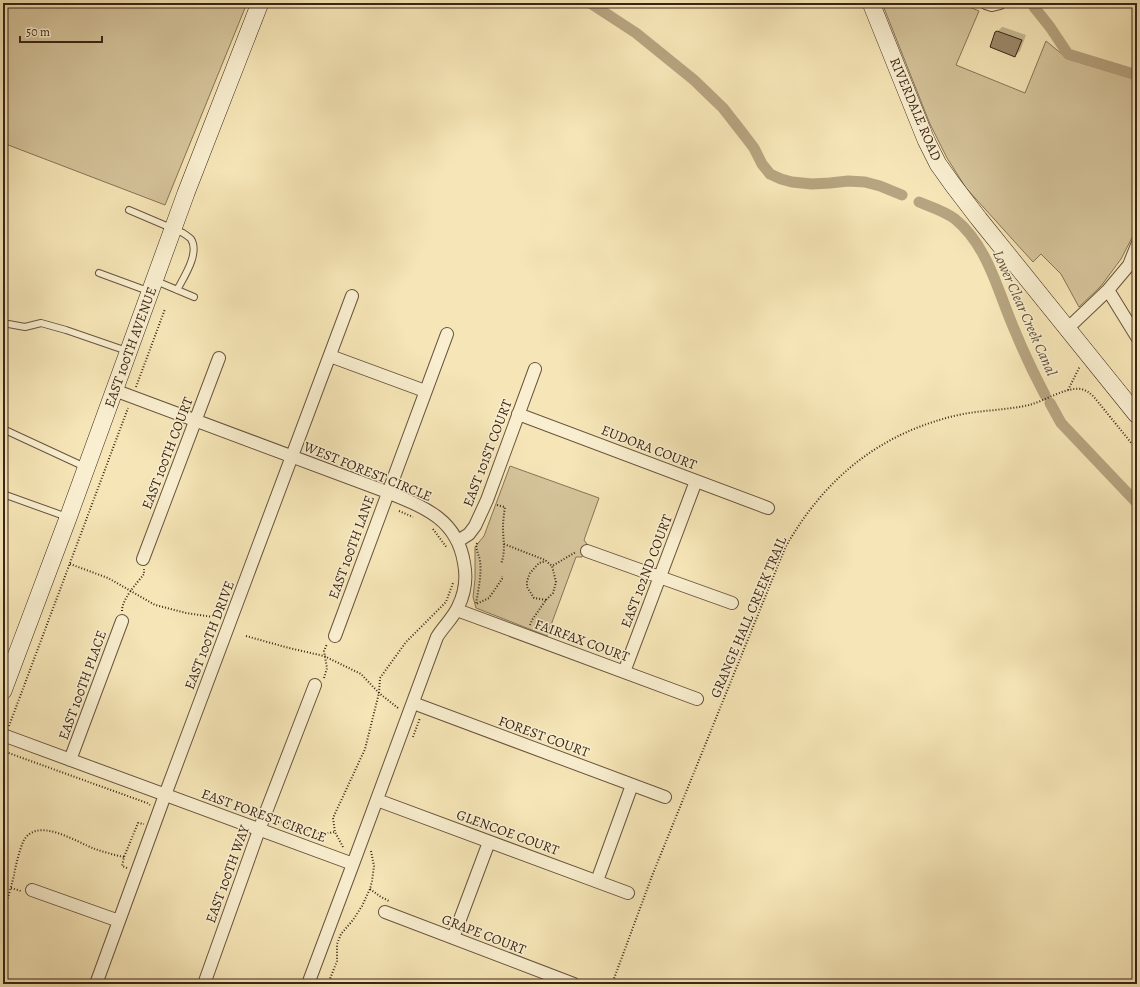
<svg xmlns="http://www.w3.org/2000/svg" width="1140" height="987" font-family="Alegreya,serif">
  <rect width="100%" height="100%" fill="#f6e6b7"/>
  <filter id="stains"><feTurbulence type="fractalNoise" baseFrequency=".005" numOctaves="4"/><feColorMatrix values="0 0 0 0 .2 0 0 0 0 .09 0 0 0 0 .02 0 0 0 .5 -.17"/></filter>
  <radialGradient id="worn" r=".72"><stop offset=".6" stop-color="#630" stop-opacity="0"/><stop offset="1" stop-color="#630" stop-opacity=".3"/></radialGradient>
  <path fill="#d6c59c" stroke="#887459" d="M3 3H247L165 205 3 143Z
    M882 3H960L979 11 956 65 1025 93 1046 41 1068 59 1137 80V228L1121 259 1101 286 1079 307 1061 274 1041 254 1033 262 966 188 947 158 930 124Z
    M510 466 599 498 584 540 587 544 582 557H576L547 636 476 608 473 597 475 579V547L484 536Z"/>
  <path fill="#0003" d="M1002 27H1003L1026 35 1020 51 1015 56 996 33Z"/>
  <g fill="none" stroke-linecap="round" stroke-linejoin="round">
    <path stroke="#b6a480" stroke-width="11" d="M590 3 636 33 694 80 723 108 741 131 754 148 762 164 770 174 781 179 792 182 812 184 830 183 848 181 865 182 880 186 902 195
      M1034 7 1050 27 1068 54 1137 75
      M919 202C931 207 945 211 955 219 989 247 998 293 1015 331 1024 353 1034 374 1045 395
      M1050 403 1061 423 1137 503"/>
  </g>
  <path fill="#9c896a" stroke="#3a2416" d="M997 31 1022 40 1015 57 990 47 995 32Z"/>
  <g fill="none" stroke-linecap="round" stroke-linejoin="round">
    <defs>
      <path id="lane" d="M129 210 183 233C186 235 189 237 191 239 200 253 184 277 177 290
        M99 273 148 291
        M156 281 194 297
        M3 323 25 327 41 323 66 330 127 351
        M3 429 85 467
        M3 494 67 517"/>
      <path id="street" d="M986 3 992 5 1000 3
        M1108 290 1137 337
        M1067 329 1108 290 1129 265 1137 245
        M330 356 425 391
        M518 414 768 508
        M458 541 469 534 475 526 487 500 535 369
        M587 551 732 603
        M143 559 219 358
        M457 610 697 699
        M335 636 447 334
        M624 672 696 481
        M413 703 665 797
        M3 735 353 864 437 637C443 627 453 618 458 607 465 593 467 578 464 563 457 519 424 507 387 492L114 390
        M70 760 122 621
        M377 800 628 893
        M597 881 632 785
        M32 890 119 921
        M385 912 574 984
        M453 938 489 842
        M96 984 165 795 352 296
        M204 984 259 830 315 685
        M308 984 353 864"/>
      <path id="secondary" d="M871 3 926 140 938 164 953 185 979 219 1137 415
        M3 691 68 518 186 193 260 3"/>
    </defs>
    <use href="#lane" stroke="#69543e" stroke-width="8"/>
    <use href="#street" stroke="#69543e" stroke-width="14"/>
    <use href="#secondary" stroke="#3a2416" stroke-width="18"/>
    <path stroke="#3a2416" stroke-width="2" stroke-dasharray="1 2" stroke-linecap="butt" d="M136 387 165 309
      M1068 390 1080 366
      M497 505 505 507C504 514 503 521 503 527 503 540 506 551 501 564
      M399 511 413 517
      M433 529 447 548
      M477 543C475 550 479 554 480 561 482 574 478 591 476 604L489 598 502 579V576
      M504 544 545 560
      M70 564 108 578 155 605 186 613 213 617
      M546 600 534 598 527 587V581L530 573 539 563 546 561 552 566
      M122 611C122 599 137 583 144 574V569
      M530 625 532 620 546 600 553 593 556 582 552 566 576 552
      M246 636 289 648 324 656 361 674 379 693 398 708
      M324 678 327 668 324 651 327 644
      M9 726 128 408
      M413 737 420 718
      M3 751 147 803 150 805
      M278 822 291 824 322 834 335 832
      M343 847 335 832 333 818 365 749 379 693 380 678 406 642 446 602 453 583
      M127 868 122 866 124 857 138 823 144 824
      M11 888 21 891
      M370 889 381 897 389 901
      M3 913C7 901 11 888 14 875 16 864 19 852 23 842 36 815 76 842 95 849 104 852 114 855 124 857
      M328 984 337 961V944L341 934 353 920 362 906 370 889 372 881 374 866 371 851
      M612 984 652 876 785 548C825 477 882 431 963 414 985 410 1007 410 1029 405 1045 401 1065 387 1081 389 1086 390 1090 393 1094 397L1137 450"/>
    <use href="#lane" stroke="#f9efd0" stroke-width="6"/>
    <use href="#street" stroke="#f9efd0" stroke-width="12"/>
    <use href="#secondary" stroke="#f9efd0" stroke-width="17"/>
  </g>
  <g text-anchor="middle" stroke-width="3" stroke-linejoin="round" paint-order="stroke">
    <g font-size="14" fill="#3a2416" stroke="#f9efd0">
      <text transform="translate(916 109) rotate(67)" y="5">RIVERDALE ROAD</text>
      <text transform="translate(130 347) rotate(-70)" y="5">EAST 100TH AVENUE</text>
      <text transform="translate(649 447) rotate(21)" y="5">EUDORA COURT</text>
      <text transform="translate(167 453) rotate(-69)" y="5">EAST 100TH COURT</text>
      <text transform="translate(487 453) rotate(-69)" y="5">EAST 101ST COURT</text>
      <text transform="translate(368 471) rotate(22)" y="5">WEST FOREST CIRCLE</text>
      <text transform="translate(351 547) rotate(-70)" y="5">EAST 100TH LANE</text>
      <text transform="translate(646 571) rotate(-69)" y="5">EAST 102ND COURT</text>
      <text transform="translate(748 617) rotate(-67)" y="5">GRANGE HALL CREEK TRAIL</text>
      <text transform="translate(209 635) rotate(-69)" y="5">EAST 100TH DRIVE</text>
      <text transform="translate(582 640) rotate(20)" y="5">FAIRFAX COURT</text>
      <text transform="translate(82 685) rotate(-70)" y="5">EAST 100TH PLACE</text>
      <text transform="translate(544 736) rotate(20)" y="5">FOREST COURT</text>
      <text transform="translate(264 815) rotate(20)" y="5">EAST FOREST CIRCLE</text>
      <text transform="translate(508 832) rotate(20)" y="5">GLENCOE COURT</text>
      <text transform="translate(227 874) rotate(-70)" y="5">EAST 100TH WAY</text>
      <text transform="translate(484 934) rotate(21)" y="5">GRAPE COURT</text>
    </g>
    <g font-size="15" font-style="italic" fill="#65513b" stroke="#f9efd0">
      <text transform="translate(1025 313) rotate(66)" y="5">Lower Clear Creek Canal</text>
    </g>
  </g>
  <rect width="1140" height="987" fill="none" stroke="#f6e6b7" stroke-width="16"/>
  <rect x="4" y="4" width="1132" height="979" fill="none" stroke="#3a2416" stroke-width="2"/>
  <rect x="8" y="8" width="1124" height="971" fill="none" stroke="#3a2416"/>
  <path d="M20 36v6h82v-6" fill="none" stroke="#3a2416" stroke-width="2"/>
  <text x="26" y="36" font-size="12" fill="#3a2416" stroke="#f9efd0" stroke-width="3" paint-order="stroke">50 m</text>
  <rect width="100%" height="100%" filter="url(#stains)"/>
  <rect width="100%" height="100%" fill="url(#worn)"/>
</svg>
